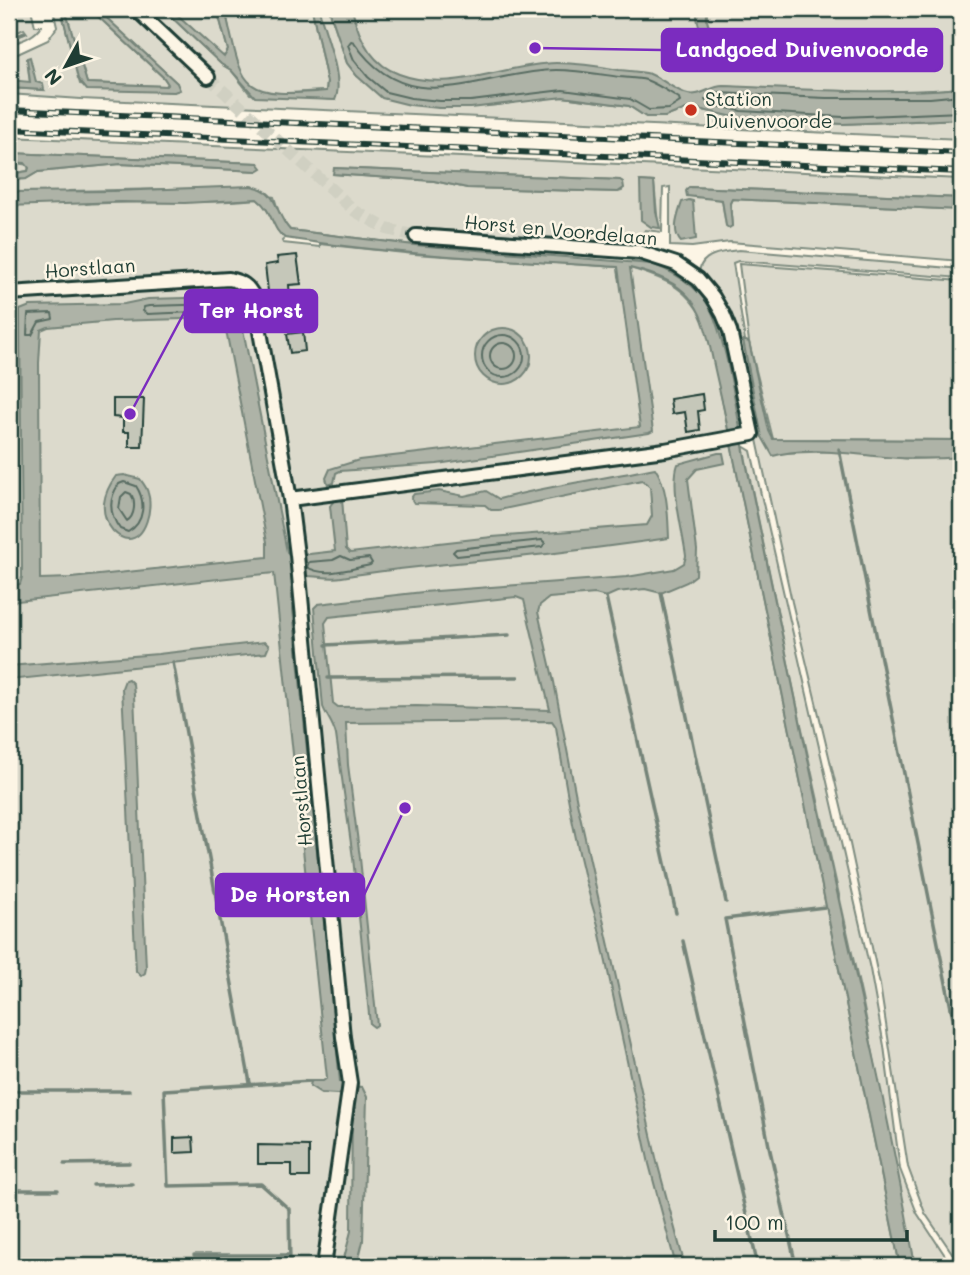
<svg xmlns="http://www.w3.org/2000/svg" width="970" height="1275" font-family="Mali,sans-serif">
  <rect width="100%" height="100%" fill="#fcf5e5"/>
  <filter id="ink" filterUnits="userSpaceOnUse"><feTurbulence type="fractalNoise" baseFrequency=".0143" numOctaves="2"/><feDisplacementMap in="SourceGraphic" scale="14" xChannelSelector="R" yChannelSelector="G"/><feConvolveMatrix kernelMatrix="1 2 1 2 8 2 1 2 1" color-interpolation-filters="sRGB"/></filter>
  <g filter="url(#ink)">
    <path fill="#dcdacc" stroke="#7e8c80" stroke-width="2" fill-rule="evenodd" d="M9 9H31L35 26H41C35 37 20 41 9 45V40L27 33 24 29 9 36Z
      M53 9H61L80 84 174 92 177 83 97 9H125L204 82 214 71 147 9H163L221 64 231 70 250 94 335 100 319 9H329L347 63 357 76 439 108 498 105 541 98 563 97 629 106 646 117H665L686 109H698L740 118 843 124 961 119V139L81 99 9 94V88L44 90 36 82 27 58 30 83 9 80V58L48 40 57 27Z
      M65 9H90L164 78 168 84 166 86 87 83Z
      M171 9H217L228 50 227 55 221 56Z
      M225 9H312L327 82 326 91C308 91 276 96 260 91 234 82 231 32 225 9Z
      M346 9H697C695 30 713 46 725 62L707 22 706 16 708 9H961V88C882 95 802 93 723 86V97L414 92 365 64Z
      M9 137 961 179V198L690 187 722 200 726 225 732 226 730 203 732 199 961 210V261L730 242 692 247 670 246V187L663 188 662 232 645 230 636 245 418 228 414 245 290 230 281 219 274 197 218 188 70 191 86 204C143 200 200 205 257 199 274 212 271 228 285 238L282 241 283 243 320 247V244L414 254 618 267 619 276 630 268C669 280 689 288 707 327L900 1266H9V180L26 179 38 172 120 164 257 171 258 163 9 153ZM334 168 619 180 623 182 622 191 618 192 467 188 434 181 334 174ZM640 181 654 182 658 224Z
      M9 162 29 165 28 171 9 174Z
      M739 250 961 269V278L738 261 733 263 745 340H743L762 437 782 453 837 451 911 459 961 457V1266L925 1213 908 1167 880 985 850 844 792 602 736 342 730 316 720 297 699 271C702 253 724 252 739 250Z
      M632 258C722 263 729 352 744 421L739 427 720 335 687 281 667 269 632 261Z
      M739 264 961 281V440L773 439 749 342Z
      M743 446 751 451 870 969 884 1046 900 1169 917 1213 952 1266H915L862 998 800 720Z"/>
    <path fill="#aeb3a7" stroke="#758479" stroke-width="2" fill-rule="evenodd" d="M61 9H65L87 83 166 86 168 84 164 78 90 9H97L177 83 180 90 174 92 87 90 78 79Z
      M163 9H171L224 57 228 50 217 9H225C243 87 238 99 326 91L327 82 312 9H319C324 32 345 79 335 100L255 97 231 70 221 64Z
      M329 9H352C358 36 370 64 399 74 452 94 503 64 556 63 577 63 598 66 619 70 629 71 641 71 650 74 663 79 675 91 688 94 700 97 711 86 723 86 803 89 882 95 961 88V119L843 124 739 118 698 109H686L665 117H646L629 106 563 97 471 108H439L410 105 382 98 357 76 347 63Z
      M697 9H708C702 26 720 46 725 62L723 66H719C710 49 695 29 697 9Z
      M30 57 36 82 43 84 44 90 9 88V80L30 82 27 58Z
      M9 153 258 163 262 168 257 171 121 164 38 172 26 179 9 180V174L28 171 29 168 25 163 9 162Z
      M334 168 620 180 623 182 624 188 618 192 467 188 434 181 333 174Z
      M640 181 654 182 656 212 660 228 651 227 641 220Z
      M251 186C280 191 273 211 290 230L414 245 652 264C679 274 704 289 714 317 732 365 737 418 747 467 764 550 782 633 799 716 836 900 884 1081 915 1266H900L725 415C721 395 716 376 712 356 701 301 688 282 630 268L653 431 649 433 437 464 340 471 336 473 334 483 328 485 326 478 330 469 359 460 640 427 618 267C507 260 395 255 285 238 271 229 274 212 257 199L185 203 120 202 9 206V192L113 191Z
      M689 187 961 198V210L732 199 730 203 732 226 729 228 726 226 722 200 687 196 686 191Z
      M689 200 693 201 696 239 681 242C671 231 678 215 682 202Z
      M220 297 229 299 238 304 287 552 292 556 335 551 330 506 335 499 342 498 346 549 350 553 492 537 647 525 652 516 650 487 642 480 499 510H491L485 505 414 503 411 498 414 494 439 491 464 496 486 491 499 499C550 485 603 479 655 468 668 487 668 516 669 538 619 545 569 552 519 557 460 563 401 567 342 577 326 580 309 573 295 577L291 589 340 1082 350 1086 362 1087 367 1097 363 1241 357 1266H342L351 1231 352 1095 321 1093 310 1086 311 1081H323L327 1078 274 573 9 602V587L20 584 22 577 20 310 30 306 124 304 148 299ZM219 318 223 322 227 335 267 542V557L71 578 40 579 39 363 41 330 48 327 113 321Z
      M475 356a28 28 0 1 1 56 0a28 28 0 1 1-56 0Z
      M743 340 749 342 769 431 773 439 961 440V457C936 459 909 459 884 457 851 454 804 446 773 456L762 437Z
      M718 453H723L725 463 697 469 688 479 697 550 696 575 687 582 661 593 645 589 617 592 606 597 595 594 549 598 540 605 538 612 554 682 577 802 657 1162 685 1266H676L649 1164 598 925C578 861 567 794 556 727L552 721 346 723 348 765 360 858 377 1025 374 1027 370 1024 353 858 336 735C333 723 327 717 323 707L314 608 318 604 423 592 627 577 674 569 684 563 686 556C683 532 670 486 678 464ZM516 597 524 600 550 710 417 706 338 707 333 703 325 623 329 617Z
      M124 475 140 479C143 483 147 488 148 493 153 507 146 539 128 539 122 539 117 535 113 531 98 513 103 493 116 476Z
      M265 642 269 646 266 653 9 680V666L158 654Z
      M128 679 133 684 134 695 146 968 145 973 141 976 136 971 122 688 125 680Z"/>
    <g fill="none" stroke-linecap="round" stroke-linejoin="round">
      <path stroke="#586c62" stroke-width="2" d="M351 41 354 42C409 124 481 71 556 70 577 70 598 74 619 77 628 78 638 78 646 80 657 84 669 92 679 98L680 102 669 109 649 110 630 99 563 90 471 101H440L411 98 386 92 368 77 354 60 348 45Z
        M961 95 930 98H826L718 93 705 100 708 104 741 111 843 117 961 112
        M219 304 231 308V315L228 316 219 311 147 314 143 311 144 307 149 306Z
        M52 313 53 319 39 322 32 335H27L28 314Z
        M482 356a21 21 0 1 1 42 0a21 21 0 1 1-42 0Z
        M490 356a13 13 0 1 1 26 0a13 13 0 1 1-26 0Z
        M124 482 136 486C146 501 145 522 128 532L120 529C109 514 108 499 119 484Z
        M126 492 131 494C136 502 135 516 127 521L119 509 121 497Z
        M542 540 545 543 542 547 457 556 453 552 456 549Z
        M341 556 350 560 369 558 372 563 370 565C350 569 324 578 307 567L309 562 333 560Z"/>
      <path stroke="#758479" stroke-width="3.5" d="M9 39 25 33
        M839 449 961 1058
        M954 458 961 504
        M661 593 726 902
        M606 597 676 913
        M326 645 509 635
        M173 662 250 1083
        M328 678 518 677
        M683 941 758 1266
        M9 1091H129
        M64 1164 129 1163
        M93 1185 132 1184
        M9 1190H58
        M194 1255H290
        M405 1265 676 1259
        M290 1266 289 1209 261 1184 168 1186 164 1090 311 1081
        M796 1266 769 1146 725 919 825 907"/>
    </g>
    <path fill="#c5c7b9" stroke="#1f3d34" stroke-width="2" d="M297 255 301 284 289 285 290 298 269 300 265 265 278 263 277 257Z
      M303 332 305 351 290 353 287 334Z
      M702 394 704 410 698 411 700 430 688 432 685 412 672 414 670 399Z
      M113 399H144L142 447H129V432H123V418L113 417Z
      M193 1137 194 1152 174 1153V1138Z
      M258 1145 309 1146V1177H292V1164H258Z"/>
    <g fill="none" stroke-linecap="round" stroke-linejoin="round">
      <path stroke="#d0d0c2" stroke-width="12" stroke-dasharray="12 6" stroke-linecap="butt" d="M208 77 355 211 387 229 416 236"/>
      <defs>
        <path id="minor" d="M136 9 208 77
          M9 293 229 279C242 282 248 285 254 298L290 499 297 555 343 1037 350 1083 324 1266
          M290 499 665 450 752 434 730 331 723 314 713 297 698 279 676 264 639 252 416 236"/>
      </defs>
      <use href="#minor" stroke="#1f3d34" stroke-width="18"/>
      <use href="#minor" stroke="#fcf5e5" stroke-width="12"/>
      <defs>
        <path id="rail" d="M9 110 961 153
          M9 129 961 172"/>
      </defs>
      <use href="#rail" stroke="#1f3d34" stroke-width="6"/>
      <use href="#rail" stroke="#fcf5e5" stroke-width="3.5" stroke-dasharray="10" stroke-linecap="butt"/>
    </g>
  </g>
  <circle fill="#c8321e" stroke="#fcf5e5" stroke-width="2.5" cx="691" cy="110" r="7"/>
  <g text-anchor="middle" stroke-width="5" stroke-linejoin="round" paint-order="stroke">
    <g font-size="19" fill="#1f3d34" stroke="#fcf5e5" text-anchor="start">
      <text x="705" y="106">Station<tspan x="705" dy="22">Duivenvoorde</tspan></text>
    </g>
    <g font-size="19" fill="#1f3d34" stroke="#fcf5e5">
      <text transform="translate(561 230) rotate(5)" y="7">Horst en Voordelaan</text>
      <text transform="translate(90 268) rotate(-4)" y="7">Horstlaan</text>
      <text transform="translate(301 801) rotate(-95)" y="7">Horstlaan</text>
    </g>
  </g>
  <path fill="none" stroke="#7b2cbf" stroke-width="2.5" d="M535 48L662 50M130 414L185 311M405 808L364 895"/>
  <g fill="#7b2cbf" stroke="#fcf5e5" stroke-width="2.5">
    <circle cx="535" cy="48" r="7"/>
    <circle cx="130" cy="414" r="7"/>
    <circle cx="405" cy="808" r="7"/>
  </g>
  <g fill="#7b2cbf" stroke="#7b2cbf" stroke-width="2.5">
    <rect x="662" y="29" width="280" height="42" rx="7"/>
    <rect x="185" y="290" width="132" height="42" rx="7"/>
    <rect x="216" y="874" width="148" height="42" rx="7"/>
  </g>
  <g font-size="21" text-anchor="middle" font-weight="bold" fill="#fff">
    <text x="802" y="57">Landgoed Duivenvoorde</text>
    <text x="251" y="318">Ter Horst</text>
    <text x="290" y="902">De Horsten</text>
  </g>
  <rect width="970" height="1275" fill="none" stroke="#fcf5e5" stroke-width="35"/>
  <rect x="18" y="18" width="935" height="1240" fill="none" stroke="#1f3d34" stroke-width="2.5" filter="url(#ink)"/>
  <g transform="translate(66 66) rotate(230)" stroke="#fcf5e5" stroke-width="5" paint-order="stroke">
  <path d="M0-5L12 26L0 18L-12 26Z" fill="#1f3d34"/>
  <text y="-10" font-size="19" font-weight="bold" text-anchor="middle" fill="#1f3d34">N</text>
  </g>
  <path d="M715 1230v10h192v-10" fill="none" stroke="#1f3d34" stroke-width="3.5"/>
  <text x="725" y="1230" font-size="21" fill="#1f3d34" stroke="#fcf5e5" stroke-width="5" paint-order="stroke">100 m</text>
</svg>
